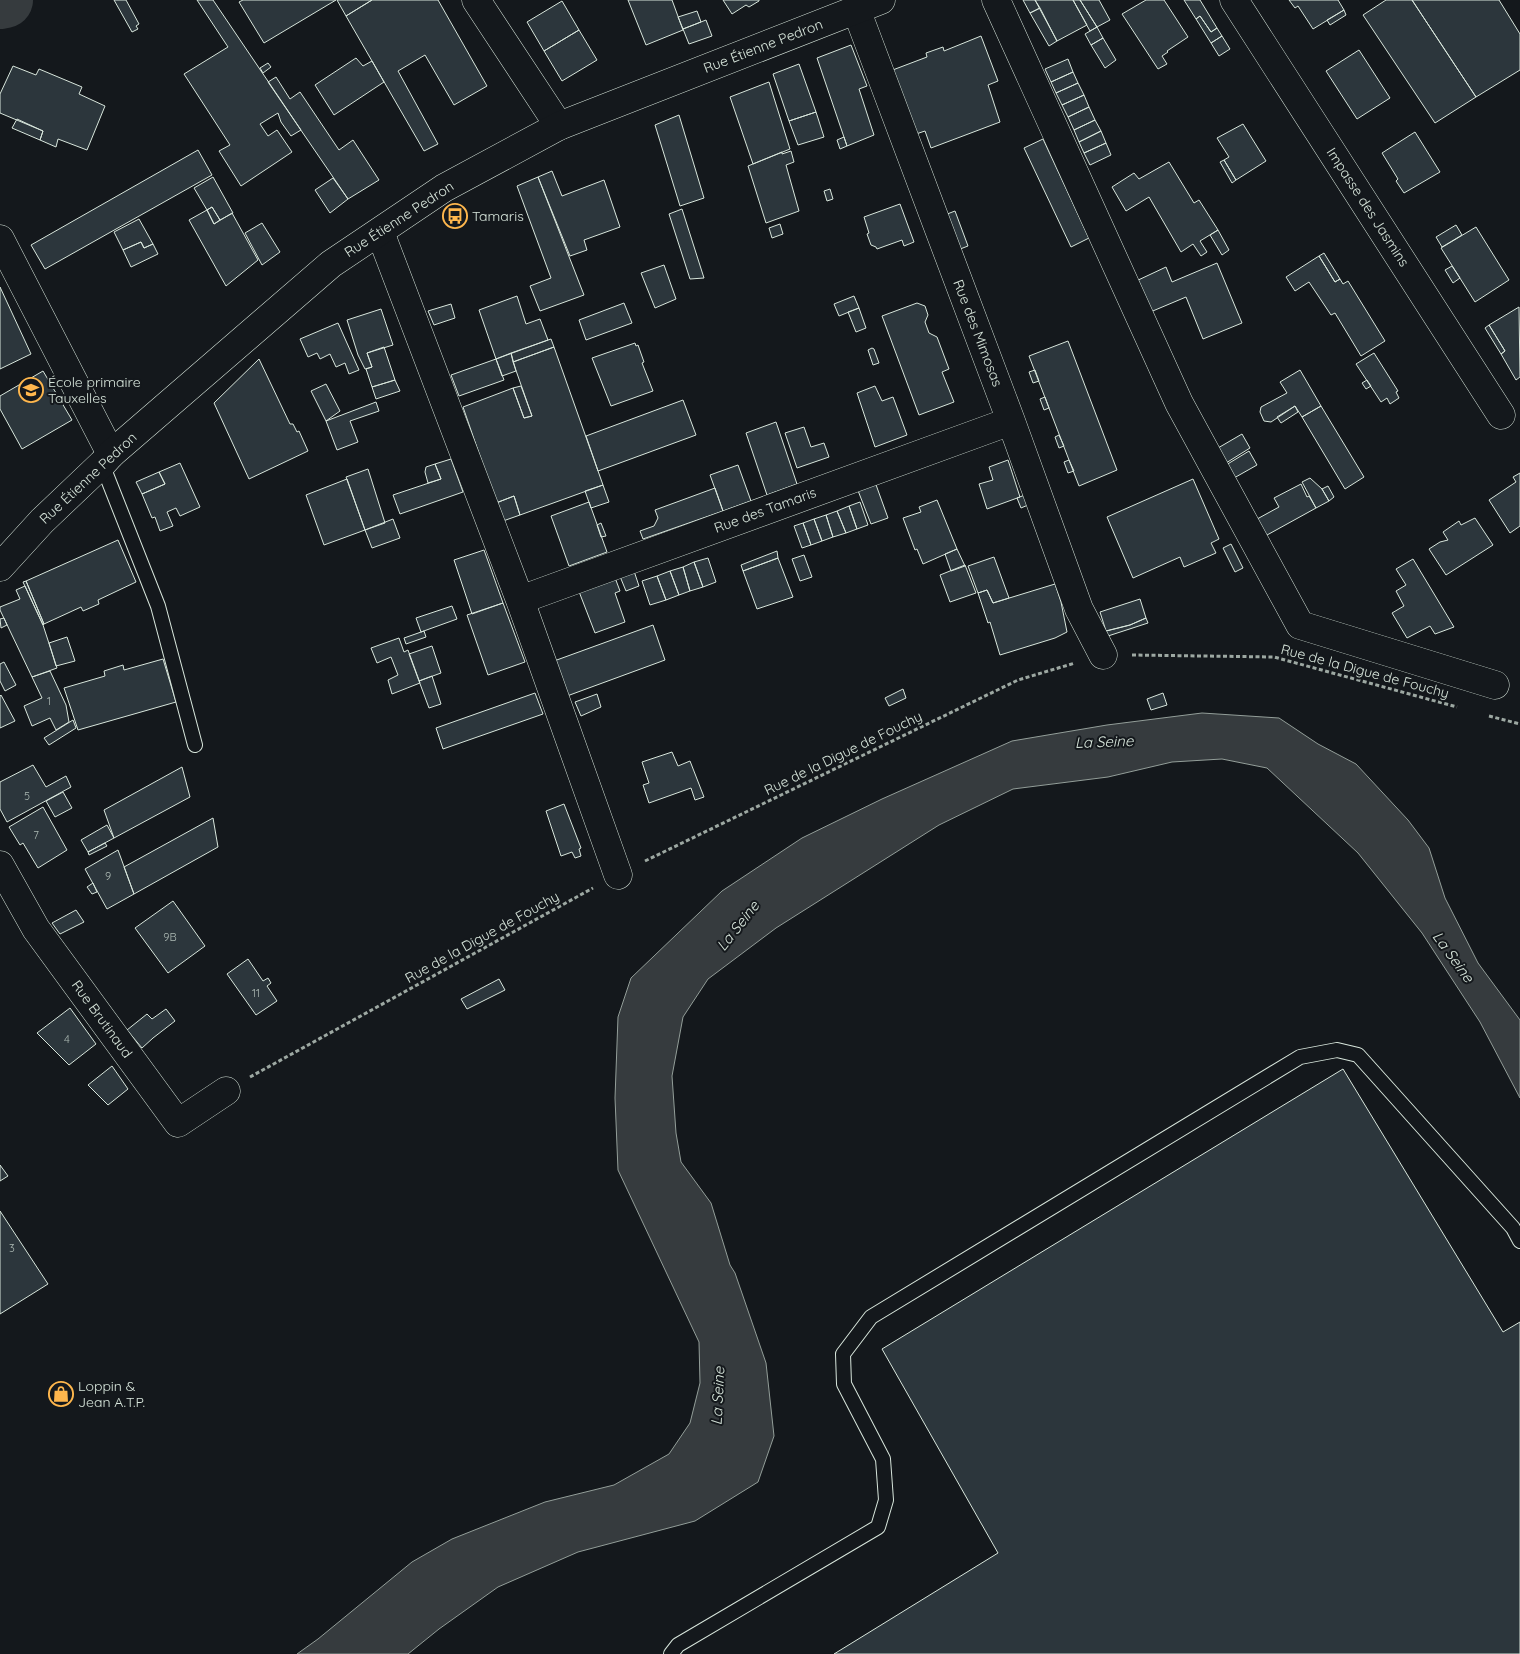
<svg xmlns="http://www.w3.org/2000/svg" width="1520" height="1654" font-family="Quicksand,sans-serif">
  <rect width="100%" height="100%" fill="#14181c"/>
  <path fill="#363b3e" stroke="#939e99" d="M1202 713 1279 718 1318 744 1356 764 1408 820 1429 848 1445 898 1478 963 1520 1020V1098L1480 1022 1422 933 1358 853 1267 768 1222 759 1172 762 1108 777 1013 789 939 825 776 928 708 979 683 1017 672 1076 676 1133 681 1162 711 1203 730 1265 735 1273 766 1363 774 1436 758 1482 695 1521 578 1552 498 1587 439 1629 408 1654H297L318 1639 412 1562 452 1539 545 1502 614 1485 669 1454 690 1423 700 1383 699 1342 618 1170 615 1098 618 1017 631 978 722 891 802 838 882 799 1012 741 1107 725Z"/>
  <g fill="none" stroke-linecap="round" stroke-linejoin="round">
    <path stroke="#363b3e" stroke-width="56" d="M0 1 5 0"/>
  </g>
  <path fill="#2c363c" stroke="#d8e6dc" d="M114 0H126L139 24 136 26 138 29 132 32Z
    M197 0H213L301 130 291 136 281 122 278 113 260 124 268 136 277 130 292 152 241 186 219 151 230 145 184 74 228 47Z
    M243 0H336L264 43 239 2Z
    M337 0H372L346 16Z
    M372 0H438L487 86 454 105 425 55 398 71 438 144 424 151 346 16Z
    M628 0H672L683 30 646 45Z
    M723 0H759V1L749 7 746 5 732 14Z
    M1023 0H1035L1040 8 1030 13Z
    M1035 0H1073L1087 25 1057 41Z
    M1073 0H1080L1097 27 1090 31Z
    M1080 0H1099L1110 20 1097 27Z
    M1146 0H1164L1188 37 1167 51 1168 52 1162 56 1167 64 1158 69 1122 14Z
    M1184 0H1200L1217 28 1211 32 1200 16 1196 19Z
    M1289 0H1338L1344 10 1313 29 1298 6 1295 8Z
    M1386 0H1412L1476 97 1435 123 1363 15Z
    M1412 0H1499L1520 34V70L1476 97Z
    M562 1 579 30 544 51 527 22Z
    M1040 8 1057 41 1049 46 1030 13Z
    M1344 10 1346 15 1330 25 1327 20Z
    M697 11 701 22 683 29 678 17Z
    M1200 16 1211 32 1217 28 1222 36 1211 43 1196 19Z
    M706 20 712 36 689 44 683 29Z
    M1097 27 1103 38 1091 45 1085 34Z
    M579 30 597 60 562 81 544 51Z
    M981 36 998 81 988 85 1000 122 931 148 925 131 913 135 890 71 927 57 926 53 943 47 944 51Z
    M1222 36 1230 49 1219 56 1211 43Z
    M1103 38 1116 60 1105 68 1091 45Z
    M851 45 867 86 859 89 874 135 847 146 817 58Z
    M1359 50 1390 98 1357 119 1326 71Z
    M356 58 363 66 372 61 384 82 334 115 315 85Z
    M1068 59 1073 72 1051 82 1045 69Z
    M268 63 271 67 263 73 260 68Z
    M799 64 816 112 789 121 773 74Z
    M13 66 36 75 39 69 82 87 79 94 105 106 87 150 58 139 56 147 40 140 43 131 0 113V94Z
    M1073 72 1078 83 1056 93 1051 82Z
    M276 77 290 99 300 92 339 150 353 140 379 180 348 199 268 82Z
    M769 82 790 149 753 164 730 97Z
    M1078 83 1084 95 1062 105 1056 93Z
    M1084 95 1089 107 1068 117 1062 105Z
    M1089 107 1095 120 1074 130 1068 117Z
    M816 112 824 137 798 145 789 121Z
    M679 115 704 198 680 206 655 125Z
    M17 119 43 131 40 140 12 128Z
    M1095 120 1101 131 1079 142 1074 130Z
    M1243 124 1266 161 1236 180 1224 160 1229 157 1217 138Z
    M1101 131 1106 143 1084 153 1079 142Z
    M1415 132 1440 172 1404 193 1396 181 1398 179 1382 153Z
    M844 137 847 146 840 149 837 140Z
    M1043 139 1089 238 1071 247 1024 148Z
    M1106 143 1111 155 1090 165 1084 153Z
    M198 150 212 175 45 269 31 245Z
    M791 151 794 162 786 165 799 211 766 223 748 166 782 152V154Z
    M1224 160 1236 180 1232 183 1220 162Z
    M1169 162 1194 203 1199 200 1218 230 1200 241 1207 252 1201 256 1193 244 1181 252 1149 197 1126 211 1112 187 1134 173 1139 179Z
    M552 171 562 196 604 180 620 227 584 240 587 250 570 256 538 177Z
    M213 177 233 213 220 220 212 207 207 210 194 188Z
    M538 177 584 295 540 311 530 286 551 278 517 186Z
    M333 178 348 199 330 213 315 190Z
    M830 189 833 199 827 201 824 191Z
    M900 204 914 242 904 246 902 240 877 249 876 247 871 245 867 234 869 233 864 217Z
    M212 207 220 220 214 224 207 210Z
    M682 209 704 278 690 279 669 214Z
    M207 210 214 224 232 213 258 260 226 286 189 220Z
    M955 211 968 246 955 251 942 216Z
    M139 219 153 244 144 248 141 242 123 250 114 232Z
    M262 223 280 252 262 265 245 233Z
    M780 224 783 234 772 238 769 228Z
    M1456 225 1462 235 1442 247 1436 237Z
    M1476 227 1509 280 1475 302 1441 248Z
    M1218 230 1229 250 1222 255 1210 235Z
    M141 242 144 248 153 244 158 254 131 267 123 250Z
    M1324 253 1340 279 1335 282 1319 256Z
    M1319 256 1335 282 1340 279 1343 284 1348 281 1385 341 1361 356 1335 313 1331 315 1309 282 1295 291 1286 277Z
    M1217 263 1242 323 1203 339 1186 297 1148 313 1134 282 1166 267 1172 282Z
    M664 265 676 299 655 308 641 273Z
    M1452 266 1460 278 1453 283 1445 270Z
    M0 287 31 354 0 369Z
    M517 296 526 324 540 319 548 340 496 359 479 310Z
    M854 296 859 308 839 316 834 304Z
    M624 303 632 323 586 340 579 320Z
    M917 303 925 306 928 315 925 322 929 333 937 337 949 369 942 372 954 402 919 415 882 316Z
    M451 304 455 318 434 325 428 311Z
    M1519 307 1520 377 1516 380 1501 354 1505 351 1489 325Z
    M859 308 866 328 856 332 848 312Z
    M381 309 393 345 367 353 372 367 365 369 358 355 347 320Z
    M338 323 359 370 349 374 345 363 336 367 330 354 320 359 317 353 308 357 300 339Z
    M1489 325 1505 351 1501 354 1485 328Z
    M551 339 554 347 513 362 511 353Z
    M1068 341 1117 470 1079 486 1029 356Z
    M635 343 636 346 638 345 644 362 642 363 653 391 611 406 592 358Z
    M384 347 395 380 372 387 366 369 372 367 367 353Z
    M554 347 603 485 520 515 514 496 496 503 463 407 513 388 524 418 532 416 513 362Z
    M872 348 874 349 879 363 873 365 868 350Z
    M511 353 516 371 502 376 496 359Z
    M1374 353 1398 391 1396 392 1399 398 1390 404 1387 398 1381 402 1356 364Z
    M259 359 290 424H293L297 432 299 431 308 451 249 479 214 403Z
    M496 359 504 380 459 396 451 375Z
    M1035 370 1039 381 1033 383 1029 372Z
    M1300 370 1321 406 1302 417 1295 406 1271 422 1264 421 1260 412 1261 407 1287 393 1280 382Z
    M43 371 72 420 22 449 0 409V396Z
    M395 380 400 391 376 399 372 387Z
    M1367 380 1371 386 1366 389 1362 383Z
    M326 384 340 411 326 421 311 391Z
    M521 386 532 416 524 418 513 388Z
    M875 386 882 401 893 397 907 435 875 447 857 393Z
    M1045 397 1049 408 1044 410 1040 399Z
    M683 400 696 435 598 471 586 436Z
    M376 402 379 411 350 421 358 442 337 450 326 421Z
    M1295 406 1298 412 1281 423 1277 417Z
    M1321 406 1364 477 1345 489 1302 417Z
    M776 422 797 484 767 495 746 433Z
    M804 427 811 447 824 443 829 457 797 468 785 433Z
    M1242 434 1250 448 1226 463 1218 448Z
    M1059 435 1064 446 1059 448 1055 437Z
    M1249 451 1257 465 1234 478 1226 465Z
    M451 459 463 492 400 514 393 495 441 479 435 464Z
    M1008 460 1020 497 987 509 979 484 993 480 989 467Z
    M1069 460 1074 471 1068 473 1064 462Z
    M180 463 200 507 180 516 176 508 167 512 173 526 160 531 155 517 152 518 142 494 165 484 159 472Z
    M435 464 441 479 428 483 425 472 426 467Z
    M738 465 751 501 723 511 710 475Z
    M368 469 385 523 365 530 346 477Z
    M159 472 165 484 142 494 136 482Z
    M1520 473V526L1510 533 1489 500 1516 482 1513 477Z
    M1310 478 1322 489 1329 501 1316 508 1302 482Z
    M347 479 365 530 324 545 306 495Z
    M1193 479 1219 539 1211 543 1216 553 1184 567 1180 557 1133 578 1107 517Z
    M875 482 888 518 871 524 857 488Z
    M1301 484 1307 497 1309 496 1316 508 1258 540 1248 524 1279 507 1274 498Z
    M603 485 609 502 591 508 585 491Z
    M1328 486 1334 497 1329 501 1322 489Z
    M715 488 723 511 643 539 640 531 654 526 658 518 655 510Z
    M1025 495 1028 505 1021 508 1017 498Z
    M514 496 520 515 503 521 496 503Z
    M937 500 957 549 923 564 917 549 915 550 903 518 921 512 919 507Z
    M589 502 607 552 569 566 551 516Z
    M860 502 868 525 857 529 849 506Z
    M849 506 857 529 846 533 837 511Z
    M837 511 846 533 833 537 826 515Z
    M826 515 833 537 822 541 814 519Z
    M1475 518 1493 545 1446 575 1429 549 1440 542 1448 540 1443 532 1459 521 1461 525Z
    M393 519 400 538 372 548 365 530Z
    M814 519 822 541 811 545 803 523Z
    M601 523 606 536 601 537 597 525Z
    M803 523 811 545 802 548 794 526Z
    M118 540 136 582 98 600 99 604 83 611 81 607 44 624 26 581Z
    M1231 544 1243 568 1235 572 1223 548Z
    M957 549 965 566 951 571 945 554Z
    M484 550 503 603 472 614 454 560Z
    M777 551 778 558 743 571 741 565Z
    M804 555 812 577 800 581 792 559Z
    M994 557 1009 598 993 603 987 590 978 593 968 566Z
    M708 558 716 582 703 587 694 562Z
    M778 558 793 597 757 609 743 571Z
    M1413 559 1454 627 1435 634 1430 626 1407 638 1392 613 1404 606 1396 591 1406 585 1396 569Z
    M694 562 703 587 690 591 683 567Z
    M965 565 976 593 950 602 940 575Z
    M683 567 690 591 679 595 670 571Z
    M633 568 639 586 626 591 619 574Z
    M670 571 679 595 666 600 657 576Z
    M614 575 620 591 615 593 625 622 595 633 578 589Z
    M657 576 666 600 650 605 642 581Z
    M26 581 44 624 43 625 23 582Z
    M1055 584 1061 602 1067 632 1055 638 1000 655 990 622 988 623 978 593 987 590 993 603Z
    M25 586 43 625 57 668 32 677 0 610V607L20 599 16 590Z
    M1140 599 1146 618 1130 625 1106 631 1100 612Z
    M503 603 525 662 488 675 467 615Z
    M452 606 457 619 421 632 416 618Z
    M4 618 7 625 1 628 0 619Z
    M1146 618 1148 623 1108 636 1106 631 1130 625Z
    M653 625 665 660 567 696 554 661Z
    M424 631 426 637 406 644 404 638Z
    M67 637 75 661 56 666 49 643Z
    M399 638 404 652 408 650 420 683 392 694 388 680 398 675 391 657 377 663 371 648Z
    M432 646 441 673 419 681 409 654Z
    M163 659 176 702 78 730 64 688 105 676 104 671 123 665 124 670Z
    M4 662 16 685 5 691 0 681V664Z
    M50 671 66 705 69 722 56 730 50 718 32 726 24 706 42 698 32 677Z
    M432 676 441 704 429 708 419 681Z
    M903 689 906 698 889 706 885 698Z
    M535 693 543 714 443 749 436 728Z
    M1163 693 1167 705 1151 710 1147 699Z
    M597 694 601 707 581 716 575 702Z
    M1 695 15 721 0 728V696Z
    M73 720 76 728 49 745 44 738Z
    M672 752 678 766 690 761 704 797 695 800 691 788 649 803 643 785 649 783 642 762Z
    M33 765 46 787 66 776 71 787 7 822 0 809V782Z
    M182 767 190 797 114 838 104 810Z
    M63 792 72 808 55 817 46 801Z
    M564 804 581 848 579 849 581 856 575 858 572 852 561 856 546 811Z
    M43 807 67 850 38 868 23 843 20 845 9 827Z
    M213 818 218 847 134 894 124 867Z
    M107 825 114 838 88 852 81 840Z
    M105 843 107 846 89 855 88 852Z
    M118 850 134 894 107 909 85 869Z
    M93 883 97 892 92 894 87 887Z
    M173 901 205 946 168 973 135 928Z
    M76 910 84 922 60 934 52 923Z
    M248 959 263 981 268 978 271 983 267 986 277 1001 256 1015 227 974Z
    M499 979 505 990 467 1009 461 999Z
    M70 1008 96 1044 69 1065 37 1033Z
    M166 1009 175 1021 153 1038 142 1048 127 1030 147 1014 152 1019Z
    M112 1066 128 1089 108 1105 88 1085Z
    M1343 1069 1503 1332 1520 1322V1654H834L998 1553 882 1349Z
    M0 1165 8 1176 0 1181Z
    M0 1211 48 1284 0 1314Z"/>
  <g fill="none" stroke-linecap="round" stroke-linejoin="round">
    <defs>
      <path id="service" d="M102 464 158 606 195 745
        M671 1654 678 1645 878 1527 886 1500 883 1459 844 1384 843 1354 871 1317 1300 1057 1337 1050 1358 1055 1513 1228 1520 1241"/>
      <path id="minor" d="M476 0 559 126
        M996 0 1179 403 1300 625 1495 685
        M1234 0 1501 415
        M856 9 1011 421 1079 609 1103 655
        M380 232 520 600 618 875
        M0 239 111 454
        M520 600 1011 421
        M0 865 36 929 178 1123 226 1091"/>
      <path id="tertiary" d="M0 567 42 521 102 464 111 454 331 264 444 188 559 126 881 0"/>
    </defs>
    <use href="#service" stroke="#d8e6dc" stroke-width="16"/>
    <use href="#minor" stroke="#d8e6dc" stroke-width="29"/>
    <use href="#tertiary" stroke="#d8e6dc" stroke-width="29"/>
    <path stroke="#9da8a2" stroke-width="3" stroke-dasharray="4 2.5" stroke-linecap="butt" d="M1132 655 1274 657 1457 707
      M1489 716 1520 724
      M645 861 1018 680 1075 663
      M250 1077 593 888"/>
    <use href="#service" stroke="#14181c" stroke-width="14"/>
    <use href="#minor" stroke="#14181c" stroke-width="28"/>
    <use href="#tertiary" stroke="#14181c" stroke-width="28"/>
  </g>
  <defs>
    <symbol id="bus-ring" viewBox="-11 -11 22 22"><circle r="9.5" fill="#14181c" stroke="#ffb74d" stroke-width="1.5"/><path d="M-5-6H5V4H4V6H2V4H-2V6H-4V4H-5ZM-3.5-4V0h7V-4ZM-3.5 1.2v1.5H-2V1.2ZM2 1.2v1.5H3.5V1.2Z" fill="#ffb74d"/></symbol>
    <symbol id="school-ring" viewBox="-11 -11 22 22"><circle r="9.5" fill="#14181c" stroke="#ffb74d" stroke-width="1.5"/><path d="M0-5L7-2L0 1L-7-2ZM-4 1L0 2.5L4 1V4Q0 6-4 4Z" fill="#ffb74d"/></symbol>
    <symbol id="shop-ring" viewBox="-11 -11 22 22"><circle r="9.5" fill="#14181c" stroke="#ffb74d" stroke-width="1.5"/><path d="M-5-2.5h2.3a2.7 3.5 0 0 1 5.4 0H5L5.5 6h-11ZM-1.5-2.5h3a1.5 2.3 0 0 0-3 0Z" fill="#ffb74d"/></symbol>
  </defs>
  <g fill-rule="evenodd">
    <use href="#bus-ring" x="441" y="202" width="28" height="28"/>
    <use href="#school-ring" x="17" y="376" width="28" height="28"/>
    <use href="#shop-ring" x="47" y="1380" width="28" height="28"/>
  </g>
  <g text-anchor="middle" stroke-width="4" stroke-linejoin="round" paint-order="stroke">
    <g font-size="11" fill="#adbab4">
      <text x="49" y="705">1</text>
      <text x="27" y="800">5</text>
      <text x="36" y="839">7</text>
      <text x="108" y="880">9</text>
      <text x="170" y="941">9B</text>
      <text x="256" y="997">11</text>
      <text x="67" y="1043">4</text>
      <text x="12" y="1252">3</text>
    </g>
    <g font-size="14" fill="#d8e6dc" stroke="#14181c">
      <text transform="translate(763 46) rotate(-21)" y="5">Rue Étienne Pedron</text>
      <text transform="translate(1368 207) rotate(57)" y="5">Impasse des Jasmins</text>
      <text transform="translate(399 219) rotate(-33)" y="5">Rue Étienne Pedron</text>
      <text transform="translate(978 333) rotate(69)" y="5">Rue des Mimosas</text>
      <text transform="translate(88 478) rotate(-43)" y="5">Rue Étienne Pedron</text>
      <text transform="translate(765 510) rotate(-20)" y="5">Rue des Tamaris</text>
      <text transform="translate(1365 671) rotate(15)" y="5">Rue de la Digue de Fouchy</text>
      <text transform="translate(843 753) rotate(-26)" y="5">Rue de la Digue de Fouchy</text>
      <text transform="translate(482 937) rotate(-29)" y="5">Rue de la Digue de Fouchy</text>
      <text transform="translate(102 1019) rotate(54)" y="5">Rue Brutinaud</text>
    </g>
    <g font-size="14" fill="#d8e6dc" stroke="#14181c" text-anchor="start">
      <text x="472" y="221">Tamaris</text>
      <text x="48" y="387">École primaire<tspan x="48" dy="16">Tauxelles</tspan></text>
      <text x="78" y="1391">Loppin &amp;<tspan x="78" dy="16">Jean A.T.P.</tspan></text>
    </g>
    <g font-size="15" font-style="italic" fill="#d8e6dc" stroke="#14181c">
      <text transform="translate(1104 742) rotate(-2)" y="5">La Seine</text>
      <text transform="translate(738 926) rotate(-52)" y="5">La Seine</text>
      <text transform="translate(1453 957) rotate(54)" y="5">La Seine</text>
      <text transform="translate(718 1396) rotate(-87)" y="5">La Seine</text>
    </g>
  </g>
</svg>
